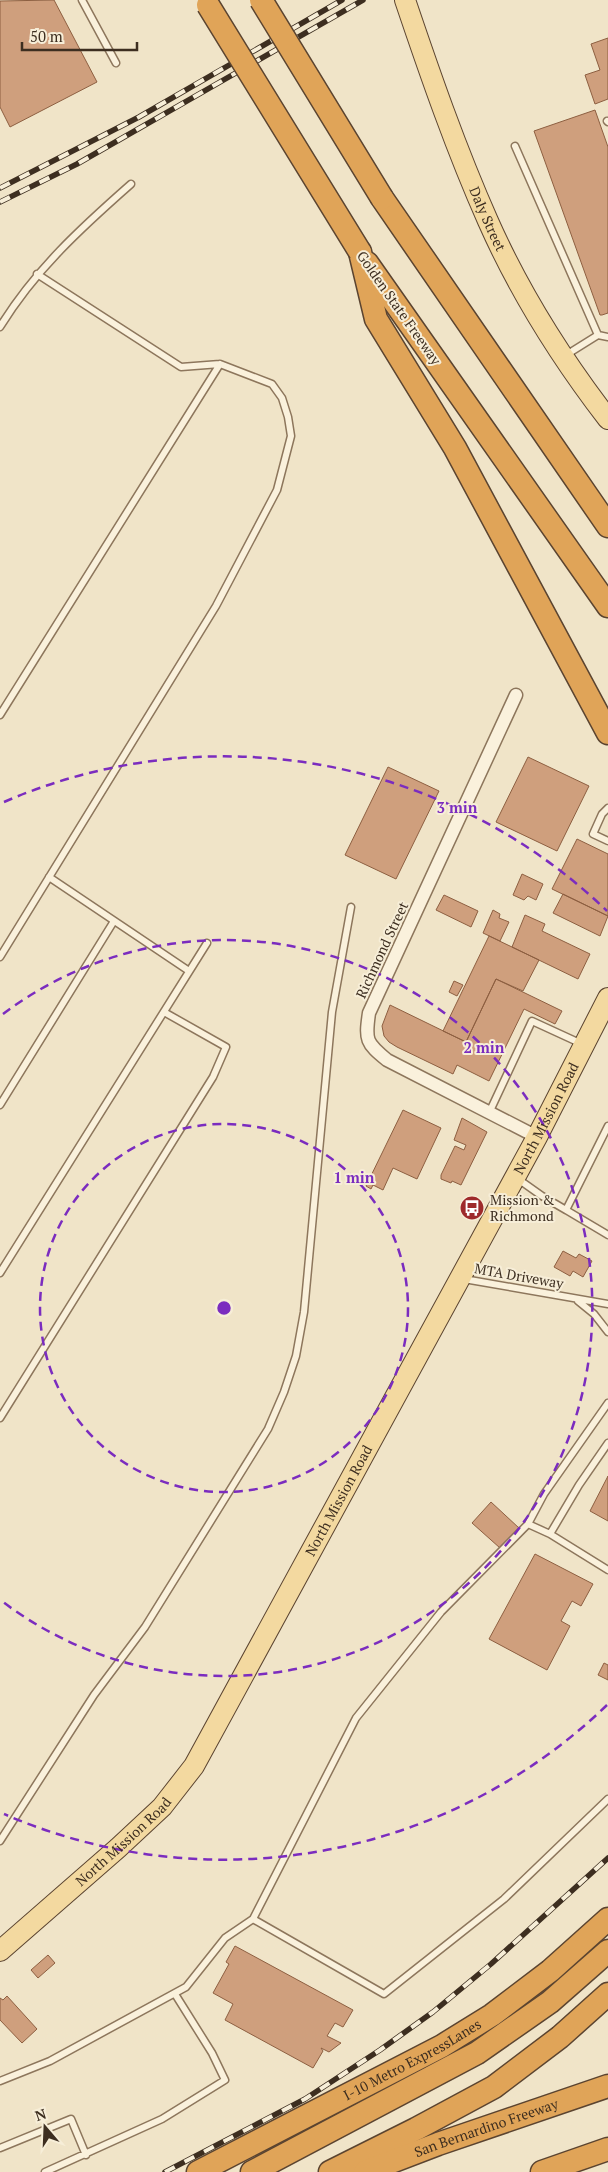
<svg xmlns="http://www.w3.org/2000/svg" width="608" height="2172" font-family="'PT Serif',serif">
  <rect width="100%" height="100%" fill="#f0e4c8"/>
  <path fill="#cf9f7d" stroke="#8d5f41" d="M54 0 97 82 10 127 0 107V1Z
    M608 38V99L595 104 585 75 600 70 591 44Z
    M595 110 608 147V313L602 315H600L534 131Z
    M528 757 589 786 557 851 496 822Z
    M388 767 439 791 396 879 345 855Z
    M577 839 608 854V916L552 889Z
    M522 874 543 884 536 900 528 896 524 900 513 895Z
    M563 894 608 916 600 936 553 913Z
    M444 895 478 911 471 927 436 910Z
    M493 910 500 914 499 918 509 922 500 941 483 933Z
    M525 915 545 924 542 931 590 954 578 979 512 947Z
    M489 936 539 960 523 991 496 979 466 1042 443 1031Z
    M496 979 562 1011 555 1024 524 1009 489 1081 457 1065 453 1074 397 1047 389 1042 384 1036 382 1026 390 1005 466 1042Z
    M454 981 463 985 457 996 449 992Z
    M403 1110 441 1128 417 1179 393 1168 383 1190 373 1185 371 1189 366 1186Z
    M462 1118 487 1132 461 1185 452 1181 451 1183 441 1179V1175L455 1146 464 1150 466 1145 454 1140Z
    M563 1251 576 1258 579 1254 592 1261 583 1277 573 1271 570 1276 554 1267Z
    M608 1476V1521L590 1511Z
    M491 1502 519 1528 500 1548 472 1523Z
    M535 1554 593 1584 581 1606 572 1601 561 1621 570 1626 547 1670 489 1639Z
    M604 1663 608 1665V1680L598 1675Z
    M235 1946 353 2010 343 2027 335 2023 327 2036 341 2043 329 2052 321 2048 323 2051 313 2068 225 2020 233 2004 213 1993 229 1964 226 1962Z
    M48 1955 55 1963 38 1978 31 1970Z
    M7 1996 37 2029 22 2043 0 2020V1998L3 2000Z"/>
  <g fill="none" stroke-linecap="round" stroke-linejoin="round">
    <defs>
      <path id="lane" d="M82 0 116 63
        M607 121 608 122
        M515 146 598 335 566 355
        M0 327C35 270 81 228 131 184
        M598 335 608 337
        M0 715 220 364
        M608 808 602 814 593 834 608 841
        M49 877 189 971
        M0 957 216 606 277 490 291 436 288 417 282 398 272 384 220 364 181 367 37 274
        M0 1105 114 921
        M489 1113 532 1021 582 1044
        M518 1179 542 1196 566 1210 608 1126
        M566 1210 608 1235
        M0 1273 207 943
        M464 1279 608 1304
        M578 1301 594 1314 608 1332
        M608 1403 544 1494 528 1524 441 1612 356 1718 253 1919 384 1994 504 1899 608 1799
        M0 1418 213 1077 226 1047 164 1012
        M528 1524 550 1534 608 1570
        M550 1534 579 1485 608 1443
        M0 1841 94 1695 145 1627 268 1429 284 1392 296 1356 304 1312 332 1012 351 907
        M0 2081 50 2061 186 1987 225 1938 253 1919
        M0 2148 71 2119 86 2155
        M45 2172 162 2119 225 2080 212 2053 175 1994"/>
      <path id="street" d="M516 695 369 1013C365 1040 366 1043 387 1060L537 1137"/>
      <g id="primary">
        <path id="s1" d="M405 0C430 74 456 149 488 221 519 291 561 358 608 419"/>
        <path id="s2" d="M0 1951 118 1848 162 1807 194 1766 537 1137 608 998"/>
      </g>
      <g id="highway">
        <path d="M382 198 608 526"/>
        <path d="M360 252 376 319 455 448 608 733"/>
        <path d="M367 263 608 606"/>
        <path id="s3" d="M198 2172 442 2046 492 2015 550 1971 608 1919"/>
        <path d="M252 2172 477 2053 550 2002 608 1951"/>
        <path d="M330 2172 416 2129 494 2087 560 2037 608 1994"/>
        <path id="s4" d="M365 2172 438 2144 608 2086"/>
        <path d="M542 2172 608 2149"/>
      </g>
    </defs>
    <use href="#lane" stroke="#8d765c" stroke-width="9"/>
    <use href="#street" stroke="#8d765c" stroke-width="15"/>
    <use href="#primary" stroke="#5b4430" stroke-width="22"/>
    <use href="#highway" stroke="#5b4430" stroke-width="25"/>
    <use href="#lane" stroke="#faf1dc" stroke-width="6"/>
    <use href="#street" stroke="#faf1dc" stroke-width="12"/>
    <use href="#primary" stroke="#f3d9a0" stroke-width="20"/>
    <use href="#highway" stroke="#e0a458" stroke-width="22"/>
    <defs>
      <path id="rail" d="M0 188 139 117 342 0
        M0 202 77 164 363 0
        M165 2172 305 2099 380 2050 433 2012 491 1964 608 1858"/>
    </defs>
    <use href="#rail" stroke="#3d2e20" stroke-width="5.5"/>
    <use href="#rail" stroke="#f7eed8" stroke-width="4" stroke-dasharray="11" stroke-linecap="butt"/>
    <defs>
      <path id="highway-bridge" d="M261 0 382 198
        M208 5 360 252"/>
    </defs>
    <use href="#highway-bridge" stroke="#5b4430" stroke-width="25" stroke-linecap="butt"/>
    <use href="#highway-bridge" stroke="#e0a458" stroke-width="22"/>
  </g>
  <g fill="none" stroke="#7b2cbf" stroke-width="2.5" stroke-dasharray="9 6">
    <circle cx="224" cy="1308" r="184"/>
    <path d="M3 1014A368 368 0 1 1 3 1602"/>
    <path d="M607 1705A552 552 0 0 1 4 1814M4 802A552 552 0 0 1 607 911"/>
  </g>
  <defs>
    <symbol id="bus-disc" viewBox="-11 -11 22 22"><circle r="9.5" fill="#9e2a2b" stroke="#f7eed8"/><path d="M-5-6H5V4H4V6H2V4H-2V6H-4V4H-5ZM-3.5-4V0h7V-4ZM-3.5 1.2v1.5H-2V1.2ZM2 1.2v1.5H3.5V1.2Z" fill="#fff"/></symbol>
  </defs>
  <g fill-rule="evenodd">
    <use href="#bus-disc" x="458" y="1194" width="28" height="28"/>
  </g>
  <g text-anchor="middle" stroke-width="4" stroke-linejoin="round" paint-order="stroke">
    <g font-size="14" fill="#3d2e20" stroke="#f7eed8">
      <text dy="5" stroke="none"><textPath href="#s1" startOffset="234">Daly Street</textPath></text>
      <text transform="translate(399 308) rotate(55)" y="5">Golden State Freeway</text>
      <text transform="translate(382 950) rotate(-65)" y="5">Richmond Street</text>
      <text dy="5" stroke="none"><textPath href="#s2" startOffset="1006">North Mission Road</textPath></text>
      <text transform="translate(519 1276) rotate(10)" y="5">MTA Driveway</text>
      <text dy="5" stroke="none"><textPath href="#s2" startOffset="571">North Mission Road</textPath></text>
      <text dy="5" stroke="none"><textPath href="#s2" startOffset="165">North Mission Road</textPath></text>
      <text dy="5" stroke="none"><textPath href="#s3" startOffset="242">I-10 Metro ExpressLanes</textPath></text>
      <text dy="5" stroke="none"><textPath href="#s4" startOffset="129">San Bernardino Freeway</textPath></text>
    </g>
    <g font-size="14" fill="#3d2e20" stroke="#f7eed8" text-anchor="start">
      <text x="490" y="1205">Mission &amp;<tspan x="490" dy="16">Richmond</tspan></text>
    </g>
  </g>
  <circle cx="224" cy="1308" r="8" fill="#7b2cbf" stroke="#f7eed8" stroke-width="2.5"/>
  <g font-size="15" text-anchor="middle" font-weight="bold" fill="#7b2cbf" stroke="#f7eed8" stroke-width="4" stroke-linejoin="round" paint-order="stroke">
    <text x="457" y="813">3 min</text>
    <text x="484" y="1053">2 min</text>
    <text x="354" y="1183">1 min</text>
  </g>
  <g transform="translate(45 2127) rotate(341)" stroke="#f7eed8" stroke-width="4" paint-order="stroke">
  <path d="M0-4L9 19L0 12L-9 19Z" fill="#3d2e20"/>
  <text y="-8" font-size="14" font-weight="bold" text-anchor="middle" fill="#3d2e20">N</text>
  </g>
  <path d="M22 42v8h115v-8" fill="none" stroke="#3d2e20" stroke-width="2.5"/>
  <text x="30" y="42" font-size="15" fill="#3d2e20" stroke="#f7eed8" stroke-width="4" paint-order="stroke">50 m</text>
</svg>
